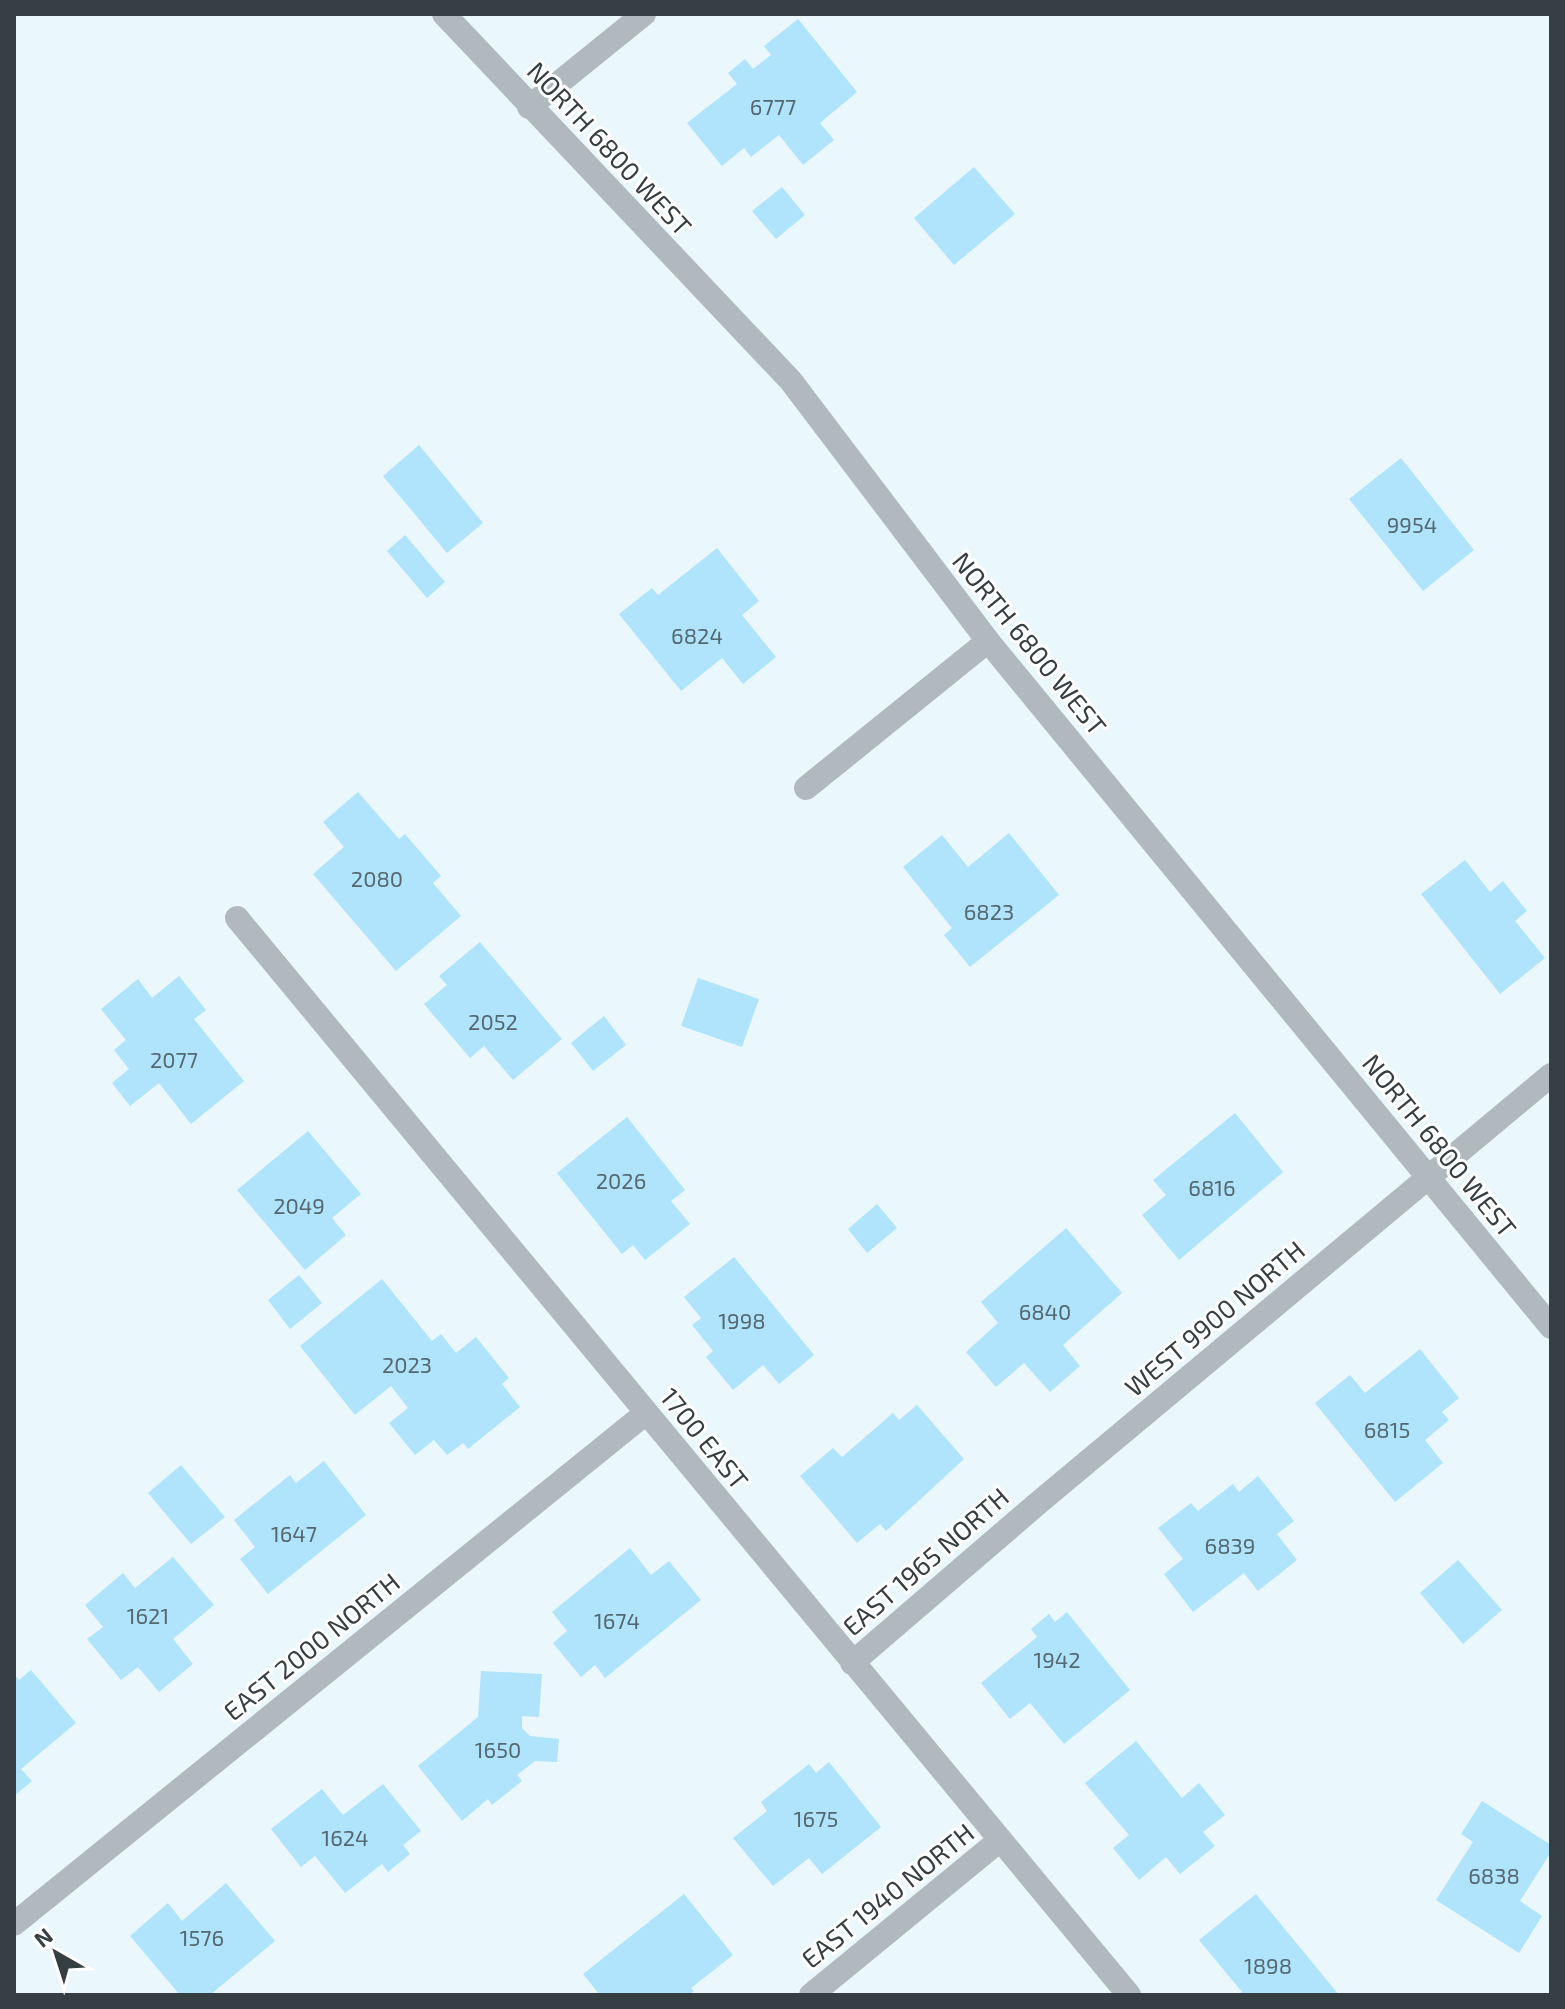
<svg xmlns="http://www.w3.org/2000/svg" width="1565" height="2009" font-family="'Exo 2',sans-serif">
  <rect width="100%" height="100%" fill="#eaf7fd"/>
  <path fill="#afe4fc" d="M798 19 857 92 820 123 834 140 803 165 779 135 751 157 744 148 722 166 687 123 737 84 728 73 745 59 753 69 771 55 764 46Z
    M974 167 1015 214 954 265 914 218Z
    M782 187 805 215 776 239 752 211Z
    M419 445 483 523 447 553 383 476Z
    M1401 458 1474 550 1423 591 1349 499Z
    M405 535 445 582 427 598 387 551Z
    M717 548 759 601 742 615 776 657 743 684 722 658 681 691 619 614 652 588 658 595Z
    M358 792 399 839 405 834 441 876 433 883 461 916 396 971 313 874 344 847 323 822Z
    M1009 833 1059 895 970 967 944 935 952 928 903 867 942 835 968 867Z
    M1465 860 1490 892 1503 881 1527 911 1515 921 1545 958 1500 994 1421 894Z
    M480 942 562 1039 513 1080 484 1046 470 1058 424 1004 447 985 439 976Z
    M179 976 206 1010 194 1019 244 1081 191 1124 159 1083 130 1106 112 1083 129 1069 114 1050 126 1040 101 1009 138 979 152 998Z
    M698 978 759 999 742 1047 681 1026Z
    M604 1016 626 1045 593 1071 571 1043Z
    M1235 1113 1283 1172 1179 1260 1142 1215 1166 1195 1153 1180Z
    M627 1117 685 1190 671 1201 690 1224 645 1260 633 1245 622 1254 557 1173Z
    M308 1131 361 1194 332 1218 346 1235 305 1270 237 1190Z
    M877 1204 897 1228 867 1253 848 1229Z
    M1066 1228 1122 1293 1063 1345 1080 1366 1050 1392 1024 1363 996 1387 966 1352 998 1323 981 1302Z
    M734 1257 814 1355 779 1384 763 1365 733 1390 706 1357 713 1351 692 1325 701 1318 684 1297Z
    M299 1275 322 1303 290 1329 268 1300Z
    M382 1279 432 1341 441 1334 456 1353 476 1337 509 1378 502 1384 520 1407 468 1449 463 1443 447 1455 434 1440 415 1455 389 1423 408 1408 391 1386 355 1415 300 1346Z
    M1420 1349 1459 1398 1442 1412 1449 1420 1425 1440 1443 1463 1395 1502 1315 1403 1350 1375 1365 1393Z
    M917 1405 964 1459 886 1531 880 1524 857 1543 800 1476 833 1448 842 1457 893 1413 899 1420Z
    M324 1461 366 1515 268 1594 240 1559 255 1547 234 1520 290 1475 296 1483Z
    M181 1465 225 1517 191 1544 148 1493Z
    M1258 1476 1294 1521 1277 1534 1297 1560 1258 1591 1244 1573 1193 1612 1164 1574 1183 1559 1158 1528 1191 1503 1198 1511 1233 1484 1239 1492Z
    M630 1548 651 1575 669 1561 701 1600 605 1678 595 1665 581 1677 553 1643 567 1631 552 1612Z
    M173 1557 214 1605 173 1639 193 1664 159 1692 138 1667 121 1680 87 1639 103 1627 85 1605 123 1573 135 1588Z
    M1458 1560 1502 1610 1463 1644 1420 1593Z
    M1067 1612 1130 1690 1064 1744 1030 1703 1010 1719 981 1683 1037 1637 1031 1629 1049 1614 1055 1622Z
    M31 1670 76 1723 21 1769 32 1781 14 1796V1674L19 1680Z
    M481 1671 542 1674 539 1717 522 1716V1728L530 1736 559 1739 557 1762 535 1761 517 1775 522 1781 492 1805 488 1799 462 1821 418 1766 478 1717Z
    M1136 1741 1182 1798 1199 1783 1225 1815 1203 1832 1215 1846 1180 1874 1166 1857 1139 1880 1113 1848 1129 1835 1085 1783Z
    M829 1762 881 1827 822 1874 809 1858 773 1886 733 1838 767 1811 761 1802 809 1764 816 1773Z
    M383 1784 421 1831 403 1845 410 1854 388 1872 382 1864 345 1893 315 1856 301 1867 271 1829 322 1789 343 1815Z
    M1482 1801 1551 1845V1852L1520 1901 1542 1916 1519 1953 1436 1900 1473 1842 1461 1834Z
    M226 1883 275 1941 210 1995H180L130 1936 168 1903 182 1921Z
    M684 1894 733 1955 691 1988 694 1991 689 1995H600L583 1974Z
    M1256 1894 1339 1995H1237L1242 1992 1199 1940Z"/>
  <g fill="none" stroke-linecap="round" stroke-linejoin="round">
    <path stroke="#b0babe" stroke-width="24" d="M444 14 791 381 988 641 1551 1327
      M529 107 644 14
      M806 788 988 641
      M237 918 1129 1995
      M852 1663 1037 1504 1551 1075
      M14 1924 646 1413
      M811 1995 1000 1840"/>
  </g>
  <g text-anchor="middle" stroke-width="6" stroke-linejoin="round" paint-order="stroke">
    <g font-size="22" fill="#546870">
      <text x="773" y="115">6777</text>
      <text x="1412" y="533">9954</text>
      <text x="697" y="644">6824</text>
      <text x="377" y="887">2080</text>
      <text x="989" y="920">6823</text>
      <text x="493" y="1030">2052</text>
      <text x="174" y="1068">2077</text>
      <text x="621" y="1189">2026</text>
      <text x="1212" y="1196">6816</text>
      <text x="299" y="1214">2049</text>
      <text x="1045" y="1320">6840</text>
      <text x="742" y="1329">1998</text>
      <text x="407" y="1373">2023</text>
      <text x="1387" y="1438">6815</text>
      <text x="294" y="1542">1647</text>
      <text x="1230" y="1554">6839</text>
      <text x="148" y="1624">1621</text>
      <text x="617" y="1629">1674</text>
      <text x="1057" y="1668">1942</text>
      <text x="498" y="1758">1650</text>
      <text x="816" y="1827">1675</text>
      <text x="345" y="1846">1624</text>
      <text x="1494" y="1884">6838</text>
      <text x="202" y="1946">1576</text>
      <text x="1268" y="1974">1898</text>
    </g>
    <g font-size="26" fill="#353e42" stroke="#fff">
      <text transform="translate(609 149) rotate(47)" y="9">NORTH 6800 WEST</text>
      <text transform="translate(1029 644) rotate(51)" y="9">NORTH 6800 WEST</text>
      <text transform="translate(1439 1146) rotate(51)" y="9">NORTH 6800 WEST</text>
      <text transform="translate(1215 1319) rotate(-40)" y="9">WEST 9900 NORTH</text>
      <text transform="translate(704 1439) rotate(51)" y="9">1700 EAST</text>
      <text transform="translate(926 1562) rotate(-41)" y="9">EAST 1965 NORTH</text>
      <text transform="translate(312 1647) rotate(-39)" y="9">EAST 2000 NORTH</text>
      <text transform="translate(888 1896) rotate(-39)" y="9">EAST 1940 NORTH</text>
    </g>
  </g>
  <rect width="1565" height="2009" fill="none" stroke="#353e42" stroke-width="32"/>
  <g transform="translate(56 1953) rotate(321)" stroke="#ffffff" stroke-width="6" paint-order="stroke">
  <path d="M0-6L14 30L0 20L-14 30Z" fill="#353e42"/>
  <text y="-12" font-size="22" font-weight="bold" text-anchor="middle" fill="#353e42">N</text>
  </g>
</svg>
